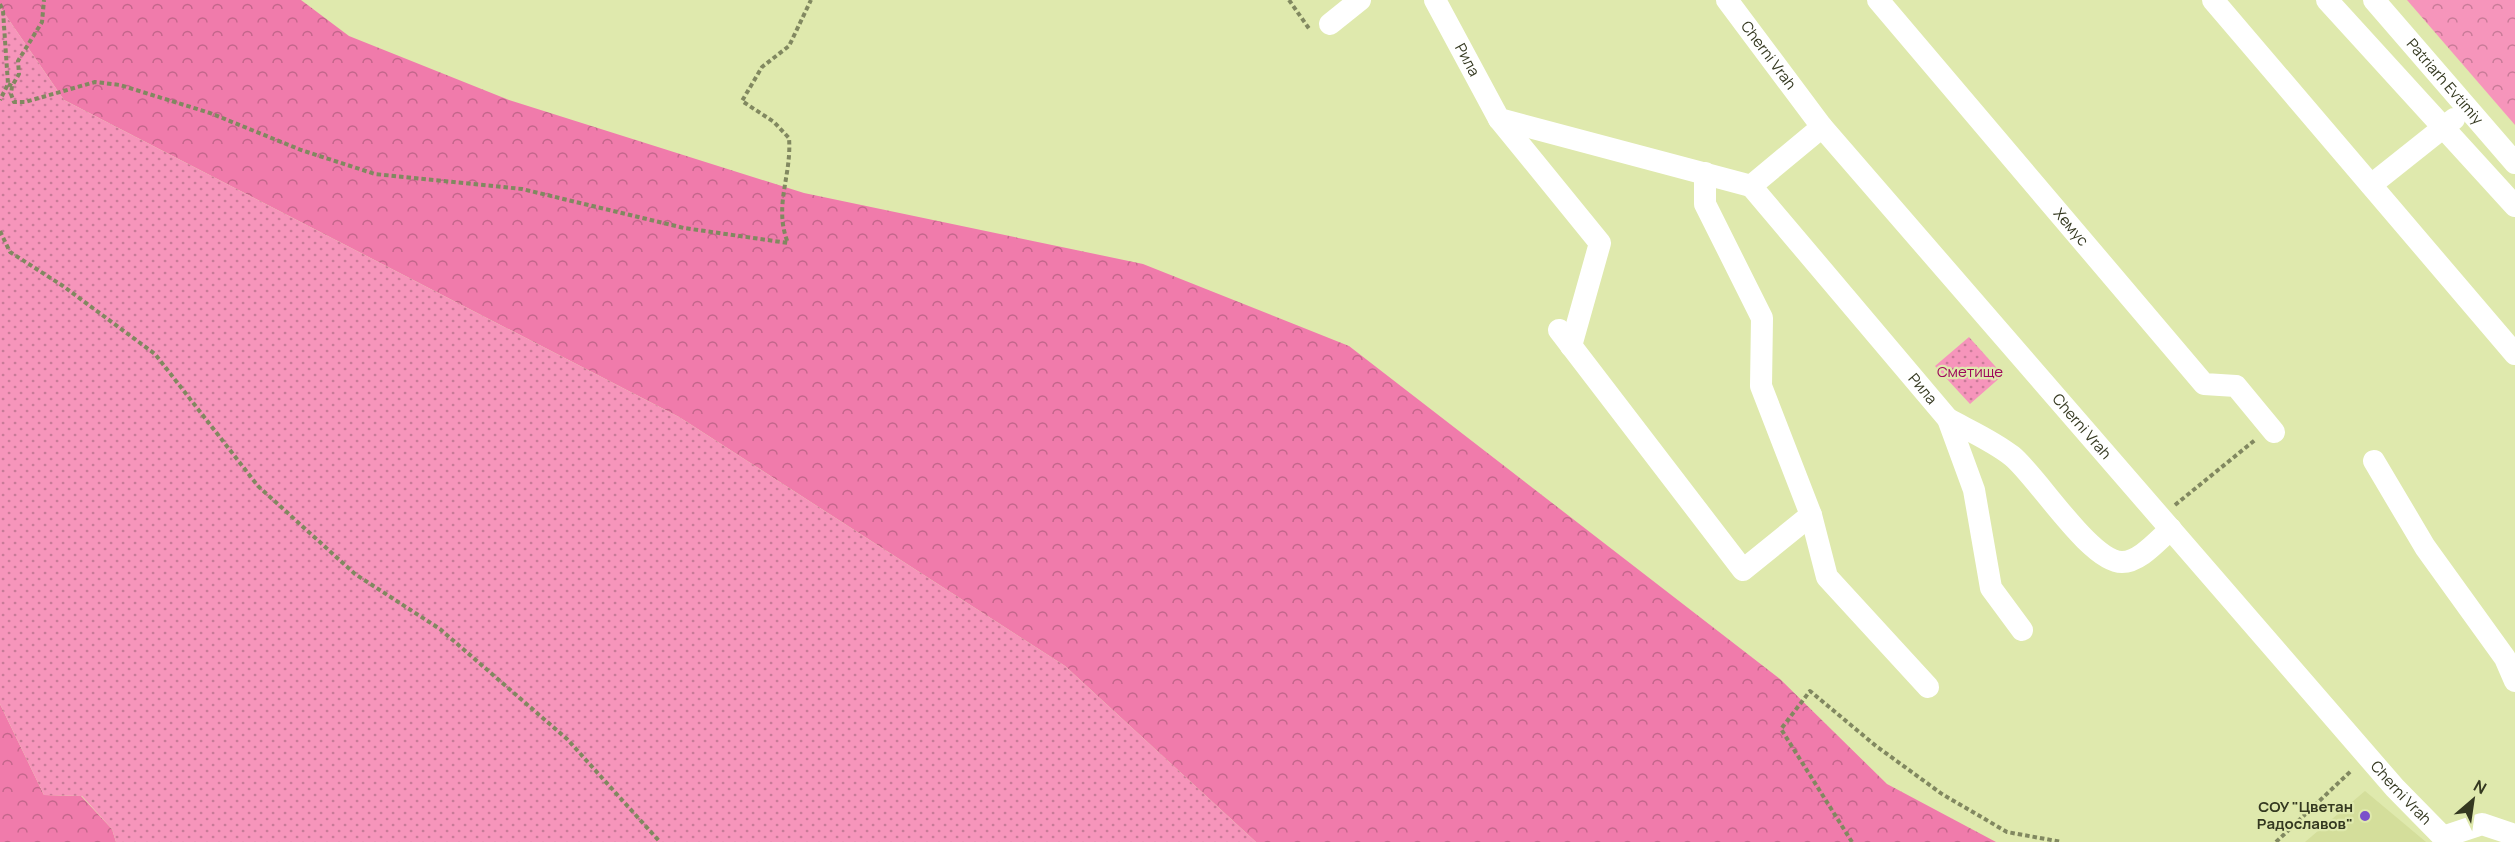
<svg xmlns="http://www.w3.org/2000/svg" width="2515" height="842" font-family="Manrope,sans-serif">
  <defs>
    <pattern id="forest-crowns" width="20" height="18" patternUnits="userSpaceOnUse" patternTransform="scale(1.5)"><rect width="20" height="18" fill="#f07bab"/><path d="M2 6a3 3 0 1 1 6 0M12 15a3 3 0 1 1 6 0" fill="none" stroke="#c3668b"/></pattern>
    <pattern id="park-crowns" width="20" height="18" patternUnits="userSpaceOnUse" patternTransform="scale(1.5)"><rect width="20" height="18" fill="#f695bb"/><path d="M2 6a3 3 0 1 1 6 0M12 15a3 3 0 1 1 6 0" fill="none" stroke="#c87b98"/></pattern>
    <pattern id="garden-dots" width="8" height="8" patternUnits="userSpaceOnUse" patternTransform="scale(1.5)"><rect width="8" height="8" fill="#f695bb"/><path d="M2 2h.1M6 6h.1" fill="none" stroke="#c87b98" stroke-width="1.8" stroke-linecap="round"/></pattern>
  </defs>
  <rect width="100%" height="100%" fill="#dfe9ad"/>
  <path fill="#d4de9b" d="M2365 791 2426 842H2305Z"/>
  <path fill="url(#forest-crowns)" d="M0 0H301L349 36 509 100 804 193 1143 264 1349 346 1780 679 1887 784 1996 842H1256L1065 666 679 417 64 100 0 7Z
    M0 704 44 795 81 796 112 829 116 842H0Z"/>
  <path fill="url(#park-crowns)" d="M2407 0H2515V125Z"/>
  <path fill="url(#garden-dots)" d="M0 7 64 100 679 417 1065 666 1256 842H116L112 829 82 796 44 795 0 704Z
    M1969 337 2003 375 1970 404 1935 366Z"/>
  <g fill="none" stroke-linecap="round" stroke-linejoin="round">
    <path stroke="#818860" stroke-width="4" stroke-dasharray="4.5 3" stroke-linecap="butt" d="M1289 0 1310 30
      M0 4 3 11 8 84 0 100
      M8 84 12 86 19 74 18 61 42 22 44 0
      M12 86 11 94 14 102H25L95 82 120 85 210 113 301 150 375 174 522 189 684 228 788 243C773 206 792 176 789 138L774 122 742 101 762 67 789 46 811 0
      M0 231 10 252 63 286 155 354 258 486 355 574 440 629 567 739 660 842
      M2175 505 2255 440
      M1852 842 1781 729 1810 691 1876 746 1942 794 2007 832 2062 842
      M2276 842 2352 770"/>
    <g stroke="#fff" stroke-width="22">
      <path id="s1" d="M1435 0 1499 119 1751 186"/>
      <path id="s2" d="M1727 0 1822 127 2395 788 2448 842"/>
      <path id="s3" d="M1878 0 2204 384 2236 386 2274 432"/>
      <path d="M2213 0 2515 354"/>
      <path d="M2327 0 2515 206"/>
      <path id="s4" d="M2374 0 2515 163"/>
      <path d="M1330 24 1360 0"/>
      <path d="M1499 119 1600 243 1571 346"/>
      <path id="s5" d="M1822 127 1751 186 1948 419 1974 490 1991 588 2022 630"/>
      <path d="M1705 173V204L1762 318 1761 386 1811 515 1827 577 1928 687"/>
      <path d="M2371 185 2454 119"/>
      <path d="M1559 330 1743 570 1811 515"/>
      <path d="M1948 419C1970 431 1993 441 2012 456 2037 476 2090 562 2122 562 2140 562 2158 540 2171 529"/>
      <path d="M2374 461 2425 547 2505 658 2515 681"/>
      <path d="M2443 837 2482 824 2515 835"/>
    </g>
  </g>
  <circle fill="#7a51ca" stroke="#dfe9ad" stroke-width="2" cx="2365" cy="816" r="6"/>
  <g text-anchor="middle" stroke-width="4.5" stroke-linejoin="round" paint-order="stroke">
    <g font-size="15" fill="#343820" stroke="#dfe9ad">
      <text dy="5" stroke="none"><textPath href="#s2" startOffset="69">Cherni Vrah</textPath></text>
      <text dy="5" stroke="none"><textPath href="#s1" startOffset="68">Рила</textPath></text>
      <text dy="5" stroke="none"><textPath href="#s4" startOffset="108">Patriarh Evtimiy</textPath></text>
      <text dy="5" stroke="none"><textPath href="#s3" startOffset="298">Хемус</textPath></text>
      <text dy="5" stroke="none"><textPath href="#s5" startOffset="358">Рила</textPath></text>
      <text dy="5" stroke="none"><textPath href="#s2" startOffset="555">Cherni Vrah</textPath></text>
      <text dy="5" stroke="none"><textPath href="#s2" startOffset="1041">Cherni Vrah</textPath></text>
    </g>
    <g font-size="15" fill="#9d085b" stroke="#dfe9ad">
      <text x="1970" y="377">Сметище</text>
    </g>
    <g font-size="15" font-weight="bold" fill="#343820" stroke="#dfe9ad" text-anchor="end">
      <text x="2353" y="812">СОУ "Цветан<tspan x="2353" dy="17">Радославов"</tspan></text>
    </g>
  </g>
  <g transform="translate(2473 800) rotate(29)" stroke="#dfe9ad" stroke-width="4.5" paint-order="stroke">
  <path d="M0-4.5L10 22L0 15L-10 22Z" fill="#343820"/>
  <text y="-9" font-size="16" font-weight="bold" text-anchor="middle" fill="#343820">N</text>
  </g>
</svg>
